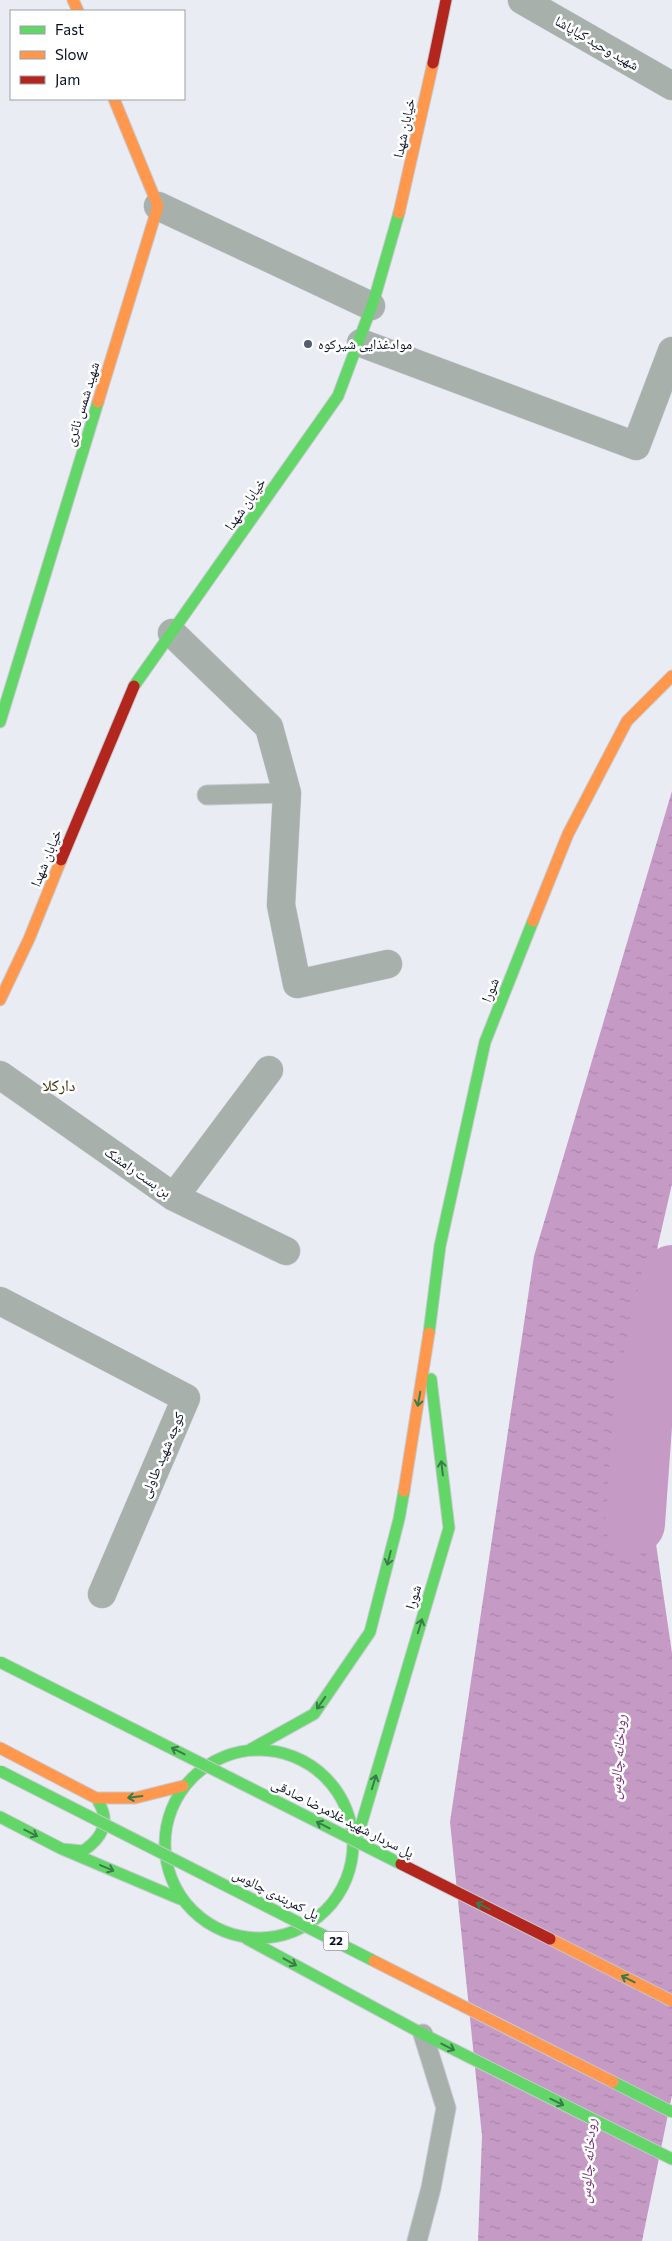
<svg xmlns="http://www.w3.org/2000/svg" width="672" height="2241" font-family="Commissioner,'Noto Naskh Arabic',sans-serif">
  <defs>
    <pattern id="water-ripples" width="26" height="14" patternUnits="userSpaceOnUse" patternTransform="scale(1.25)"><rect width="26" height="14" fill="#c59bc6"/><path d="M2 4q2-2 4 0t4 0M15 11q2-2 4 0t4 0" fill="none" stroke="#a884aa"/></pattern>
  </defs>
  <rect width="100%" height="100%" fill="#e9ecf3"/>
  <path fill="url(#water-ripples)" d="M672 791V1184L630 1367 672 1653V2095L642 2241H478L482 2136 450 1822 534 1256Z"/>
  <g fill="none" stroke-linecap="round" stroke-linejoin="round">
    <path stroke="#c59bc6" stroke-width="60" d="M635 1524 644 1398 672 1275"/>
    <defs>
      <path id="lane" d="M207 795 287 793
        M417 2241 431 2188 446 2108 423 2034"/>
      <path id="street" d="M522 0 672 86
        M158 206 371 306
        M361 343 636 446 672 351
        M172 633 269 727 287 793 281 905 297 984 388 964
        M0 1075 174 1197 286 1251
        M174 1197 269 1070
        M0 1301 186 1398 102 1594"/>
      <path id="fast" d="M134 686 338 396 374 300 399 213
        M0 722 98 402
        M429 1333 440 1246 485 1042 533 921
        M251 1749 314 1714 370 1632 399 1519 404 1491
        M165 1844a94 94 0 1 1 188 0a94 94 0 1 1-188 0Z
        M0 1817 62 1849 180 1899
        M356 1842 449 1528 431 1379
        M62 1849 83 1851C101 1839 111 1823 99 1803
        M247 1939 423 2034 672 2159"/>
      <path id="slow" d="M73 0 78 11
        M399 213 433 63
        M98 402 158 206 114 99
        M533 921 568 834 627 721 672 676
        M0 1000 29 939 61 860
        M404 1491 429 1333
        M0 1748 96 1798H135L183 1786"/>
      <path id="jam" d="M433 63 446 0
        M61 860 134 686"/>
    </defs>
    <use href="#lane" stroke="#c6c9d1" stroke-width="21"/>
    <use href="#street" stroke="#c6c9d1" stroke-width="29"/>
    <use href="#fast" stroke="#c6c9d1" stroke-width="13"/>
    <use href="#slow" stroke="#c6c9d1" stroke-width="13"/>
    <use href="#jam" stroke="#c6c9d1" stroke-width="13"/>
    <use href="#lane" stroke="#a8b0ac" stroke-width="19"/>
    <use href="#street" stroke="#a8b0ac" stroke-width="28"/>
    <use href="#fast" stroke="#63d668" stroke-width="11"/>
    <use href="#slow" stroke="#ff974d" stroke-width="11"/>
    <use href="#jam" stroke="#b3261e" stroke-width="11"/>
    <defs>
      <path id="fast-bridge" d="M0 1662 401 1864
        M0 1771 374 1961
        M613 2082 672 2112"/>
      <path id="slow-bridge" d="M550 1939 672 2001
        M374 1961 613 2082"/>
      <path id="jam-bridge" d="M401 1864 550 1939"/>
    </defs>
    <use href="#fast-bridge" stroke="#c6c9d1" stroke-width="13" stroke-linecap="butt"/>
    <use href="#slow-bridge" stroke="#c6c9d1" stroke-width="13" stroke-linecap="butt"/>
    <use href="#jam-bridge" stroke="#c6c9d1" stroke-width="13" stroke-linecap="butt"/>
    <use href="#fast-bridge" stroke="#63d668" stroke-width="11"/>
    <use href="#slow-bridge" stroke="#ff974d" stroke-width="11"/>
    <use href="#jam-bridge" stroke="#b3261e" stroke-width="11"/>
  </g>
  <defs><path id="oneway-shaft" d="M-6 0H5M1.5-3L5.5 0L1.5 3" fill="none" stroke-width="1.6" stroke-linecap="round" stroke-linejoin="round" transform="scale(1.25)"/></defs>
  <g stroke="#3a7c49">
    <use href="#oneway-shaft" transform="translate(419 1399) rotate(100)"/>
    <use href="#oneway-shaft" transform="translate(442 1468) rotate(-97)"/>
    <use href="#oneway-shaft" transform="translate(389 1558) rotate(104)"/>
    <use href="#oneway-shaft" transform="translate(420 1626) rotate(-73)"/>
    <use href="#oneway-shaft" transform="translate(321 1703) rotate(125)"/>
    <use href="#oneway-shaft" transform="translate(178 1751) rotate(-153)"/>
    <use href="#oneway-shaft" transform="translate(374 1782) rotate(-73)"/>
    <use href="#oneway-shaft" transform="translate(135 1797) rotate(173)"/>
    <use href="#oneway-shaft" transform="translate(323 1825) rotate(-153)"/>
    <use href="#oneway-shaft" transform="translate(31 1833) rotate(27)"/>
    <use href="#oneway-shaft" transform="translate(107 1868) rotate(23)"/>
    <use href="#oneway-shaft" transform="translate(483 1906) rotate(-153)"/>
    <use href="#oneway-shaft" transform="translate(290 1962) rotate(29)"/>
    <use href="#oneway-shaft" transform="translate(628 1979) rotate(-153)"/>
    <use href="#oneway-shaft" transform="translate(448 2047) rotate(27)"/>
    <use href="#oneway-shaft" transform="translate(557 2102) rotate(26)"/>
  </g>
  <circle fill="#575c6c" stroke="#fff" stroke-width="2" cx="308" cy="344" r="5"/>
  <g text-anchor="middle" stroke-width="5" stroke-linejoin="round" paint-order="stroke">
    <rect fill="#fff" stroke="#525766" stroke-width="1" x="323.5" y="1931.5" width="25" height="19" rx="4"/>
    <g font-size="12" font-weight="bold" fill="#080f24">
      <text x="336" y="1945">22</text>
    </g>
    <g font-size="14" fill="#080f24" stroke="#fff">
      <text transform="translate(597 43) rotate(30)" y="5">شهید وحید کیاپاشا</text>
      <text transform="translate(404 128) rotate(-78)" y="5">خیابان شهدا</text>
      <text transform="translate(82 404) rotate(-73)" y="5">شهید شمس ناتری</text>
      <text transform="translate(245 504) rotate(-55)" y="5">خیابان شهدا</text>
      <text transform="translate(46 858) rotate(-68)" y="5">خیابان شهدا</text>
      <text transform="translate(490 990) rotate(-68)" y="5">شورا</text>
      <text transform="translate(138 1172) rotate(35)" y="5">بن بست رامشک</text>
      <text transform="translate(162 1455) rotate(-67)" y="5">کوچه شهید طاولی</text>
      <text transform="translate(413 1597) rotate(-73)" y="5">شورا</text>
      <text transform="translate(343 1818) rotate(27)" y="5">پل سردار شهید غلامرضا صادقی</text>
      <text transform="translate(276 1894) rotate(27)" y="5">پل کمربندی چالوس</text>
    </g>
    <g font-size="14" fill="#080f24" stroke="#fff" text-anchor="start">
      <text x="318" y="349">موادغذایی شیرکوه</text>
    </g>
    <g font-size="15" font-style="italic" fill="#7a2f79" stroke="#fff">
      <text transform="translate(618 1757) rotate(-86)" y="5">رودخانه چالوس</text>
      <text transform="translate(588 2161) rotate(-86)" y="5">رودخانه چالوس</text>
    </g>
    <g font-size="16" fill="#3d2e04" stroke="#fff">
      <text x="59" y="1091">دارکلا</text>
    </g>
  </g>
  <rect x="10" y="10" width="175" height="90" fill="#ffffff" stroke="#9c9fa7"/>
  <rect x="20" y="26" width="25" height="8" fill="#63d668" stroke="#9c9fa7"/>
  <text x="55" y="35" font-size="15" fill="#080f24">Fast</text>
  <rect x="20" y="51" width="25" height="8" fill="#ff974d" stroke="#9c9fa7"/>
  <text x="55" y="60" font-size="15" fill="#080f24">Slow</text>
  <rect x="20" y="76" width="25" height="8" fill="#b3261e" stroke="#9c9fa7"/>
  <text x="55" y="85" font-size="15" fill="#080f24">Jam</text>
</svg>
